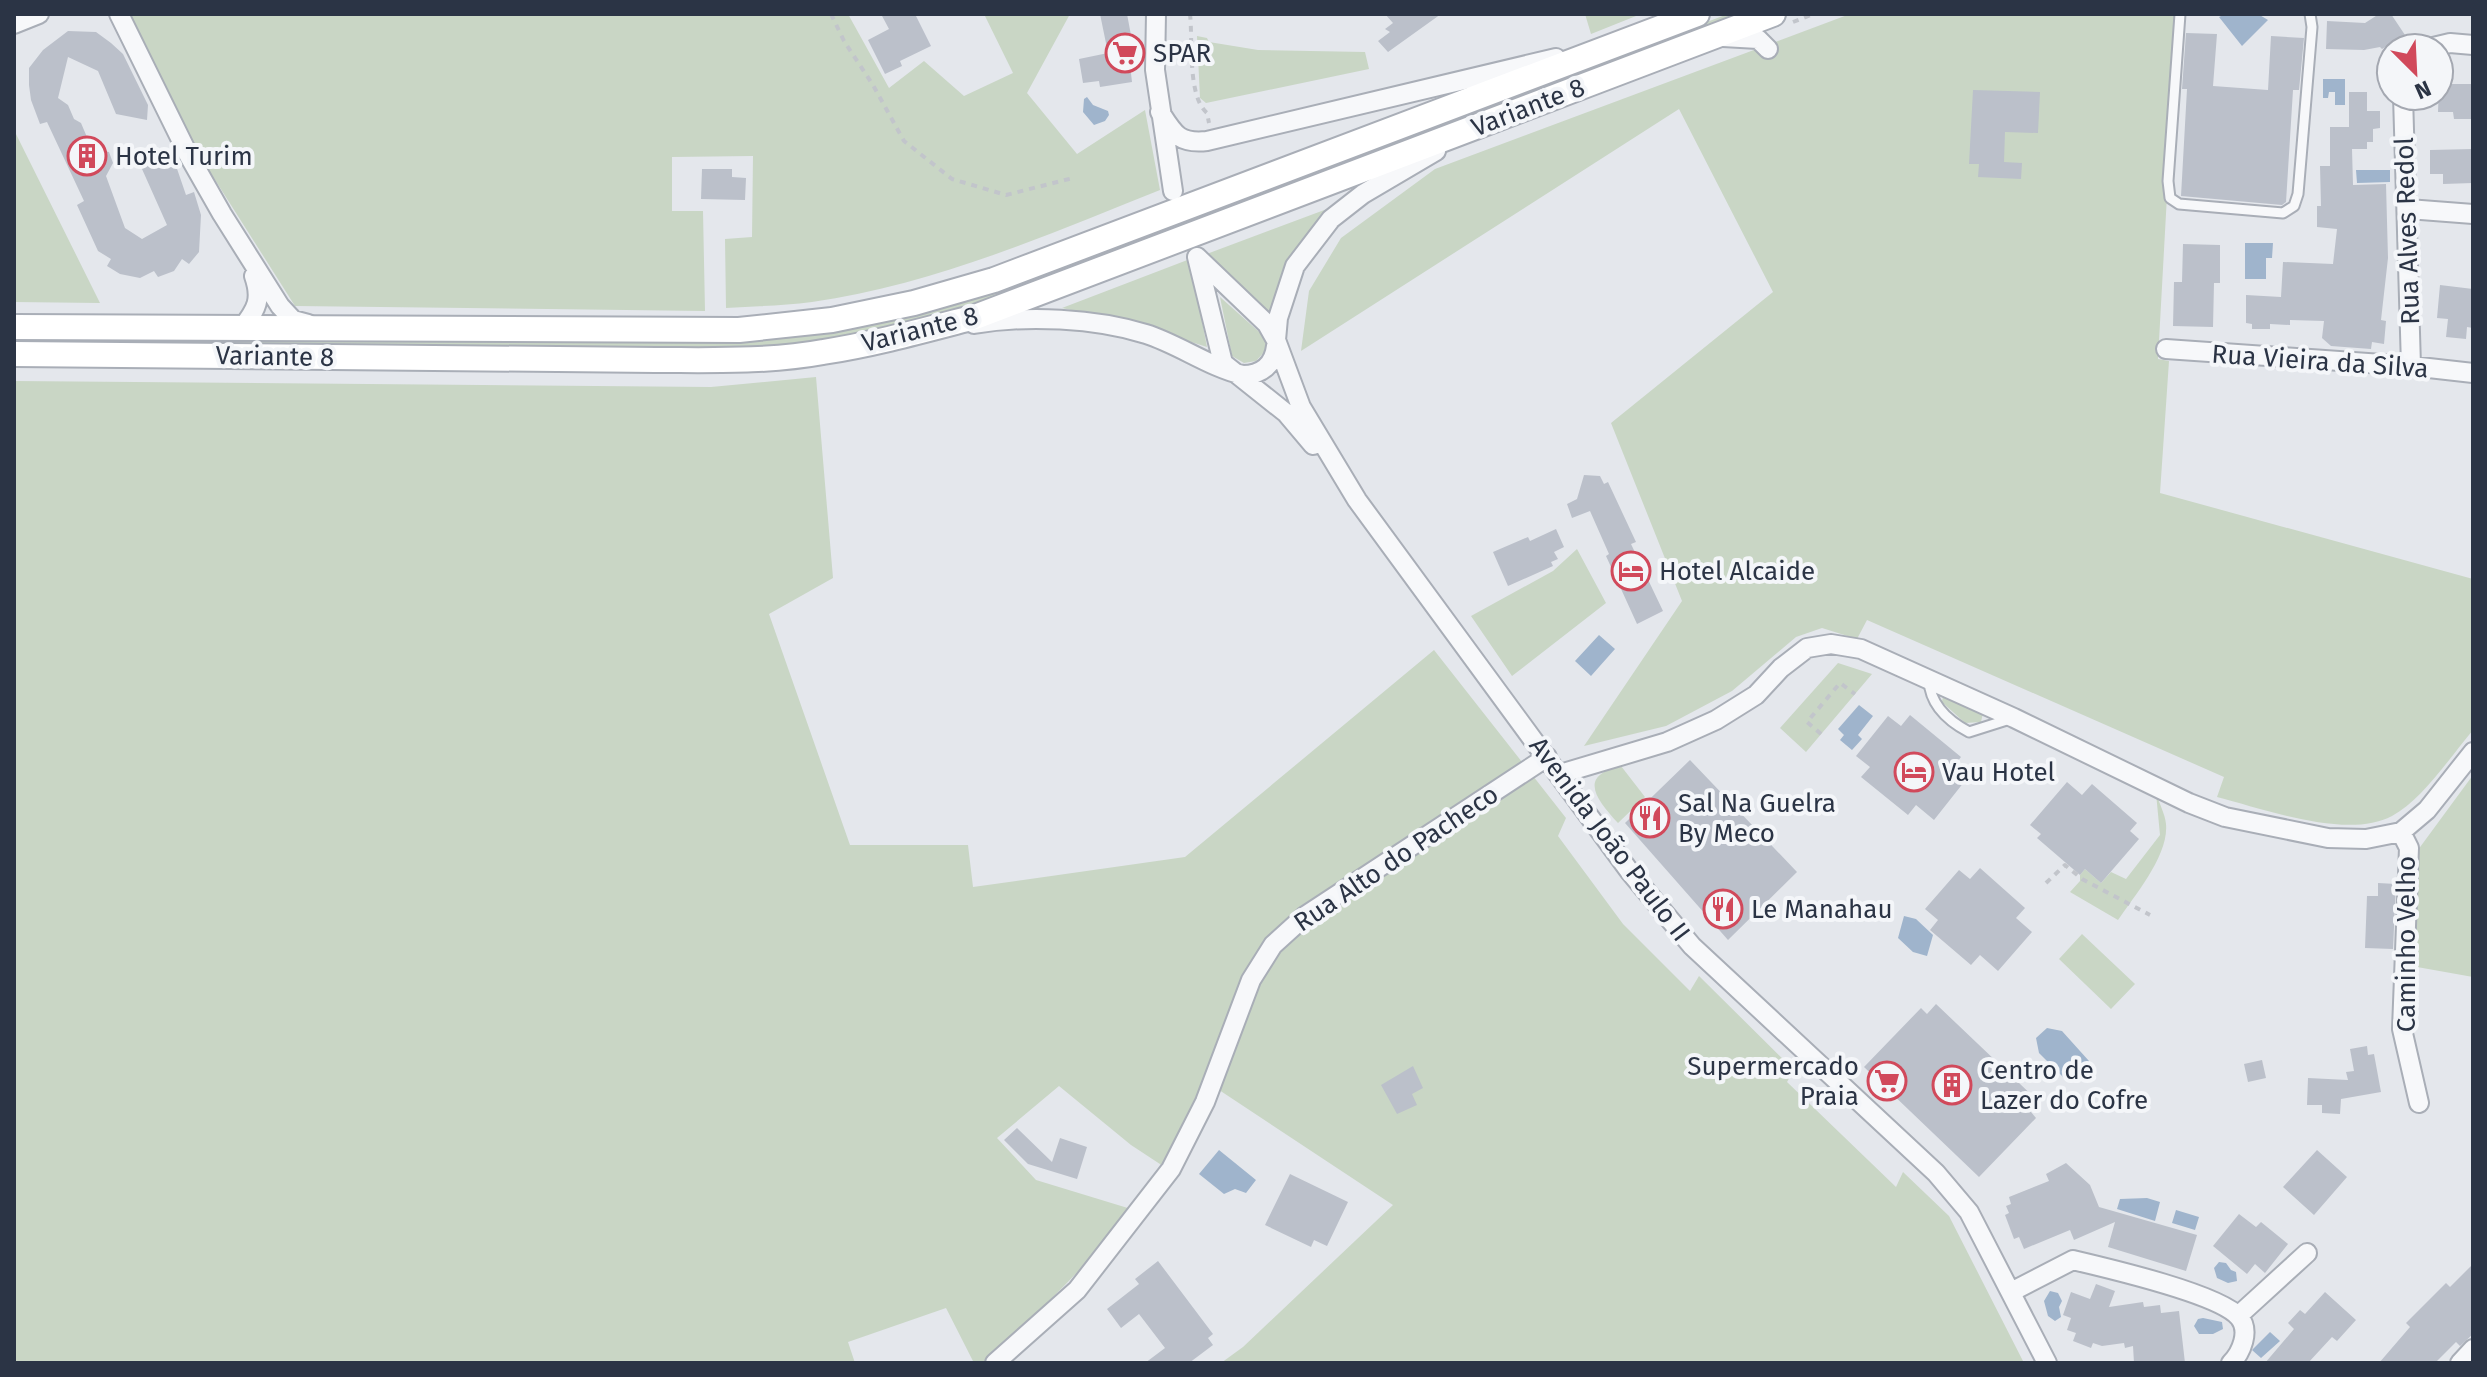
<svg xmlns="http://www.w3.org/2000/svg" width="2487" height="1377" font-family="'Fira Sans',sans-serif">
  <rect width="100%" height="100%" fill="#e4e7ec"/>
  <path fill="#c9d6c5" d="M129 14H848L889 88 924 61 964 96 1013 73 984 14H1070L1027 93 1077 154 1145 110 1160 190C1048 235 932 285 812 302 783 306 754 306 726 308L725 239 752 237 753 156 672 157V211H703L705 311 295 306 198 153Z
    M1585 14H1641L1591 34Z
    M1728 14H1746L976 307 841 339 744 350 14 345V337L744 342C841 335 926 315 1018 282Z
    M1850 14H2177L2158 359 2169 361 2160 493 2473 579V730C2451 756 2422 800 2392 816 2347 840 2264 809 2217 797L2224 777 1867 620 1857 639 1822 628 1796 637 1732 691 1666 726 1584 746 1682 601 1611 423 1773 292 1679 109 1301 351 1309 291 1341 238 1435 169Z
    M1197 36 1207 38 1209 42 1258 50 1365 52 1369 69 1206 103 1200 98Z
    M14 130 100 303 14 302Z
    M1327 209 1285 268 1271 318 1204 255Z
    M1190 259 1207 347 1131 323 1062 308Z
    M1220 297 1266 338V350L1256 361 1244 363 1232 356Z
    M816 377 833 578 769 614 850 845H968L973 887 1185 857 1434 650 1566 818 1558 836 1623 924 1690 991 1699 976 1794 1070 1787 1082 1896 1187 1903 1172 1949 1216 2024 1363H1221L1243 1347 1393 1205 1204 1080 1166 1168 1131 1145 1059 1086 997 1138 1036 1180 1131 1209C1088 1266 1036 1315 982 1363H974L946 1308 848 1342 855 1363H14V381L711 387Z
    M1577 549 1606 603 1512 676 1471 616 1553 571Z
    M1838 663 1872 674 1806 752 1780 728Z
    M1943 696 1983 713 1981 722 1965 723 1942 702Z
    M1621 766 1645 797 1618 823C1598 801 1576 776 1621 766Z
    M2473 775V977L2417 967 2415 854Z
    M2156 793C2159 803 2165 814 2166 824 2169 855 2135 895 2118 920L2070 892 2080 881V875L2085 869 2101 883 2111 872 2126 879 2160 835Z
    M2082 934 2135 984 2111 1009 2059 959Z"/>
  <path fill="#9fb4cc" d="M2225 14H2258L2268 20 2242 46 2219 17Z
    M2323 79H2345V105H2335V92H2329L2328 98H2323Z
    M1087 97 1093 105 1108 111 1109 115 1105 121 1094 125 1083 112 1084 99Z
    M2356 170H2390V182L2357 183Z
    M2245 243H2273L2272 258H2266V279H2245Z
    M1599 635 1615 649 1591 676 1575 661Z
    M1859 705 1873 716 1858 735 1862 739 1852 750 1840 740 1844 735 1838 729Z
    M1904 916 1916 919 1933 935 1927 956 1913 952 1898 938Z
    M2047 1028 2062 1031 2089 1061C2091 1075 2082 1085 2067 1081L2039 1053 2036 1038Z
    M1219 1150 1256 1180 1246 1193 1235 1189 1224 1194 1199 1174Z
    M2147 1198 2160 1202 2155 1221 2117 1209 2120 1199Z
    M2176 1210 2199 1217 2195 1230 2172 1223Z
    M2219 1262 2226 1263 2231 1270 2236 1272 2237 1281 2228 1283 2217 1278 2214 1268Z
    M2050 1291 2058 1293 2062 1301 2059 1307 2061 1317 2055 1321 2048 1316 2044 1301Z
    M2203 1318 2222 1322 2223 1329 2213 1334H2199L2194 1326 2198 1319Z
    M2270 1332 2280 1341 2261 1358 2252 1350Z"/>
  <path fill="#bbc0ca" d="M881 14H915L931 46 900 61 902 66 885 74 868 40 889 29Z
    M1100 14H1127L1133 46 1128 47 1132 82 1100 87 1099 81 1083 83 1079 59 1108 53Z
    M1385 14H1441L1388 52 1378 41 1390 32 1385 29 1393 23Z
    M2379 14H2391L2405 35 2382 49 2380 47 2364 50 2326 49 2327 21 2365 23Z
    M68 31 96 32 111 43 123 54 148 105 147 120 116 114 98 71 68 57 58 98 68 105 74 119 81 123 92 149 109 152 113 163 106 176 125 228 142 239 167 225 142 169 156 148 174 160 186 195 194 192 201 215 199 252 189 264 182 259 174 271 158 277 154 271 140 278 120 274 107 266 111 259 98 251 77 205 84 201 47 122 40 124 31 100 29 85V68L43 50Z
    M2186 33 2217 34 2213 86 2268 90 2271 36 2304 38 2299 90H2293L2286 202 2282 205 2181 196 2187 89H2182Z
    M2439 84H2473V119H2454L2453 112H2438Z
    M1973 90 2040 92 2038 133 2005 132 2004 162 2022 163 2021 179 1978 177 1979 164H1969Z
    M2349 92H2367V111H2380V128L2373 129V142H2367V149H2352L2353 185 2386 184 2388 258 2381 320 2386 321 2384 344 2372 342 2371 349 2331 346 2322 338 2324 321 2290 320V325L2270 324V329H2252V324L2246 323V295L2281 297 2283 262 2333 264 2337 229 2317 227V206H2321L2320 166H2330V127H2349Z
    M2473 149V183L2443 184V174H2430V150Z
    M702 169H732V177L746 178 745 200 701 199Z
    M2183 244 2220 245V283H2214L2213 327 2173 326 2174 282H2182Z
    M2440 285 2473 289V328L2467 327 2466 339 2446 337 2448 319 2437 318Z
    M1584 475 1600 476 1604 484 1608 482 1636 542 1631 544 1663 611 1637 624 1606 556 1609 554 1590 511 1572 518 1567 504 1577 499Z
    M1556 529 1564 547 1554 552 1558 559 1551 562 1553 566 1508 586 1493 552 1528 537 1530 541Z
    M1910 715 1961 757 1954 766 1968 777 1934 820 1916 805 1908 815 1861 777 1870 767 1856 756 1888 716 1901 726Z
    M1690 760 1797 872 1728 940 1625 823Z
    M2067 782 2082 795 2092 784 2137 823 2130 831 2139 839 2101 883 2085 869 2080 875 2037 838 2041 834 2030 825Z
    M1980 868 2025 908 2016 918 2032 932 1998 971 1980 955 1971 965 1930 930 1938 920 1925 909 1959 870 1970 879Z
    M2378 883 2396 884 2393 949 2365 948 2367 896H2378Z
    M1936 1004 2040 1103 2031 1112 2036 1118 1979 1177 1864 1067 1921 1008 1927 1014Z
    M2367 1046 2368 1055 2374 1054 2381 1092 2341 1099 2340 1114 2322 1113V1105H2307L2308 1078 2348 1080 2346 1072 2354 1071 2350 1049Z
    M2262 1060 2266 1078 2248 1082 2244 1064Z
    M1413 1066 1423 1088 1412 1094 1417 1105 1397 1114 1381 1085Z
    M1017 1128 1052 1162 1060 1138 1087 1147 1077 1179 1028 1164 1004 1140Z
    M2317 1150 2347 1177 2314 1215 2283 1187Z
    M2066 1163 2090 1185 2099 1207 2197 1235 2186 1271 2108 1247 2115 1222 2074 1240 2070 1230 2024 1249 2019 1237 2014 1239 2005 1215 2009 1213 2006 1206 2011 1204 2009 1197 2049 1181 2046 1174Z
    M1290 1174 1348 1202 1327 1246 1314 1240 1311 1247 1265 1225Z
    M2239 1214 2256 1227 2261 1222 2288 1244 2265 1273 2255 1264 2247 1274 2213 1246Z
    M1158 1261 1213 1334 1208 1338 1213 1345 1189 1363H1145L1165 1348 1139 1314 1121 1328 1107 1309 1139 1284 1135 1279Z
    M2473 1264V1334L2460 1346 2456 1342 2435 1363H2379L2410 1327 2406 1323 2446 1283 2450 1287Z
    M2096 1284 2115 1291 2109 1307 2143 1302 2144 1307 2160 1305 2161 1313 2179 1311 2185 1363H2134L2133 1346 2125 1348 2124 1343 2102 1346 2093 1343 2091 1348 2073 1341 2076 1333 2067 1330 2071 1318 2063 1315 2071 1292 2090 1299Z
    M2325 1292 2356 1320 2337 1341 2332 1337 2308 1363H2265L2294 1329 2288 1323 2300 1310 2305 1314Z"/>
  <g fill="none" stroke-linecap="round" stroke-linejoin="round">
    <defs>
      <path id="service" d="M2180 14 2168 181 2170 198 2179 204 2283 213 2294 206 2298 194 2312 27 2310 14
        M1929 680C1930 705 1948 721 1969 732L2010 719"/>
      <path id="minor" d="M119 14 189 156 222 214 280 306 293 320 308 324
        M1156 14 1155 70 1173 191
        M14 24 39 14
        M1723 37 1758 39 1768 49
        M2429 48 2450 43 2473 45
        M2403 96 2411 366
        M1160 112C1174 134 1179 144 1207 141L1556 58
        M1436 151 1363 194 1331 219 1295 266 1278 318 1276 340 1301 407 1357 500 1630 872 1692 946 1936 1173 1969 1212 2047 1363
        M2408 209 2473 214
        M1197 257 1223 363 1286 413 1313 445
        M1197 257 1267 324 1276 340
        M974 324C1026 315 1095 318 1146 334 1178 344 1211 368 1243 375 1262 375 1274 364 1276 346
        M242 328C257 309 262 299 254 276
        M2166 349 2411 366 2473 373
        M1560 774 1667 742 1716 720 1756 695 1781 668 1807 648 1831 644 1861 649 2014 718 2189 803 2225 817 2328 838 2366 839 2401 832 2427 810 2473 752
        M2401 832 2409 848 2402 1029 2419 1103
        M2011 1292 2073 1260C2107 1268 2219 1294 2239 1317 2251 1331 2241 1353 2231 1363
        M2238 1316 2307 1253
        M995 1363 1077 1290 1171 1169 1205 1102 1251 980 1273 945 1305 916 1547 757
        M2460 1363 2473 1349"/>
      <path id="secondary" d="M14 327 739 330 832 320 914 303 994 280 1697 14
        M14 354 656 360C711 360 769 362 823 352 875 344 925 330 975 317L1773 14"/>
    </defs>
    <use href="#service" stroke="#a9aeb7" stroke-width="13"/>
    <use href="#minor" stroke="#a9aeb7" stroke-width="22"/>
    <use href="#secondary" stroke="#a9aeb7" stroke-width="28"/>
    <path stroke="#c2c5cb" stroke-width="4" stroke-dasharray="6 6" stroke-linecap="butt" d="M831 14 844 41 873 85 904 141 952 179 1006 195 1073 178
      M1190 14C1193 40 1187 96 1207 113L1209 123
      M1793 22 1813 14
      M1821 734 1807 722 1840 683 1855 694
      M2046 883 2065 865 2082 879 2150 915"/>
    <use href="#service" stroke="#f7f8fa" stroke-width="9"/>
    <use href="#minor" stroke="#f7f8fa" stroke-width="18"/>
    <use href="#secondary" stroke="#fff" stroke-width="24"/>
  </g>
  <defs>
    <symbol id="supermarket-ring" viewBox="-11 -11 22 22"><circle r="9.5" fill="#f4f6f9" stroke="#d1495b" stroke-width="1.5"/><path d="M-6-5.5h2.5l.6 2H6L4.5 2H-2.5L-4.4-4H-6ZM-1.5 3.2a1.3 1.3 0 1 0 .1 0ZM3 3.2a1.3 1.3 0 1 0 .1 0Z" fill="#d1495b"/></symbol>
    <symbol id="building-ring" viewBox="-11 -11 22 22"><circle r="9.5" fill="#f4f6f9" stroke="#d1495b" stroke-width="1.5"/><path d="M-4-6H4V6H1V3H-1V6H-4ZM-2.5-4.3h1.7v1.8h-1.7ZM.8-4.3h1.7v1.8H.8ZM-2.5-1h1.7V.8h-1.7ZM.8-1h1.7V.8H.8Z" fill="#d1495b"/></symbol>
    <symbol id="hotel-ring" viewBox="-11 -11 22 22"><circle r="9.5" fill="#f4f6f9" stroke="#d1495b" stroke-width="1.5"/><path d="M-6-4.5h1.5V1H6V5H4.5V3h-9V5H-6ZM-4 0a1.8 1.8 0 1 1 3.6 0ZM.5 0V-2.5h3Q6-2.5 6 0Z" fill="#d1495b"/></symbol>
    <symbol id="restaurant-ring" viewBox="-11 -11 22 22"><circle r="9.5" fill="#f4f6f9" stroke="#d1495b" stroke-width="1.5"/><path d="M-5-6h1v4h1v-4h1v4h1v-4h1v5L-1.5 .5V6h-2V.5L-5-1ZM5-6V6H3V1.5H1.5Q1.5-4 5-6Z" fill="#d1495b"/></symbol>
  </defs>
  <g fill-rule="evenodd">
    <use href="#supermarket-ring" x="1103" y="31" width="44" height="44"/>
    <use href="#building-ring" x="65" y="134" width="44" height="44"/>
    <use href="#hotel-ring" x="1609" y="549" width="44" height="44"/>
    <use href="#hotel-ring" x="1892" y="750" width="44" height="44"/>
    <use href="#restaurant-ring" x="1628" y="796" width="44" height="44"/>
    <use href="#restaurant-ring" x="1701" y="887" width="44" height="44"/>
    <use href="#supermarket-ring" x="1865" y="1059" width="44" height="44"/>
    <use href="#building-ring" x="1930" y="1063" width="44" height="44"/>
  </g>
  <g text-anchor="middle" stroke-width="8" stroke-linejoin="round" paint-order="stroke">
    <g font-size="26" fill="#2b3445" stroke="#f4f6f9" text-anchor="start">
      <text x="1153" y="62">SPAR</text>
      <text x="115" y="165">Hotel Turim</text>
      <text x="1659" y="580">Hotel Alcaide</text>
      <text x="1942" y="781">Vau Hotel</text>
      <text x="1678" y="812">Sal Na Guelra<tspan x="1678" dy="30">By Meco</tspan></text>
      <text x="1751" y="918">Le Manahau</text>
      <text x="1859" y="1075" text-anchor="end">Supermercado<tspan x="1859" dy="30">Praia</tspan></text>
      <text x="1980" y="1079">Centro de<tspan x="1980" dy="30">Lazer do Cofre</tspan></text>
    </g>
    <g font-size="26" fill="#2b3445" stroke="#f4f6f9">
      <text transform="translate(1528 107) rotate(-21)" y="9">Variante 8</text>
      <text transform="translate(2407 231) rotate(-92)" y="9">Rua Alves Redol</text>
      <text transform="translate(920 329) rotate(-14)" y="9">Variante 8</text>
      <text transform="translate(275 356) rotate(1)" y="9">Variante 8</text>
      <text transform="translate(2320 361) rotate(4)" y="9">Rua Vieira da Silva</text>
      <text transform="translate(1610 839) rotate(53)" y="9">Avenida João Paulo II</text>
      <text transform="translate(1396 858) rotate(-34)" y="9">Rua Alto do Pacheco</text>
      <text transform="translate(2406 944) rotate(-90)" y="9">Caminho Velho</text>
    </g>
  </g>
  <rect width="2487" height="1377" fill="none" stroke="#2b3445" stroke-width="32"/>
  <g transform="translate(2415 72) rotate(156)"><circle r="38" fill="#f4f6f9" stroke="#a4a8b1" stroke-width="2"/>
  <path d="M0-6L14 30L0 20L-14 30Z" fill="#d1495b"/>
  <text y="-12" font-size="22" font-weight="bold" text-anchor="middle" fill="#2b3445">N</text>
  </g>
</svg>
